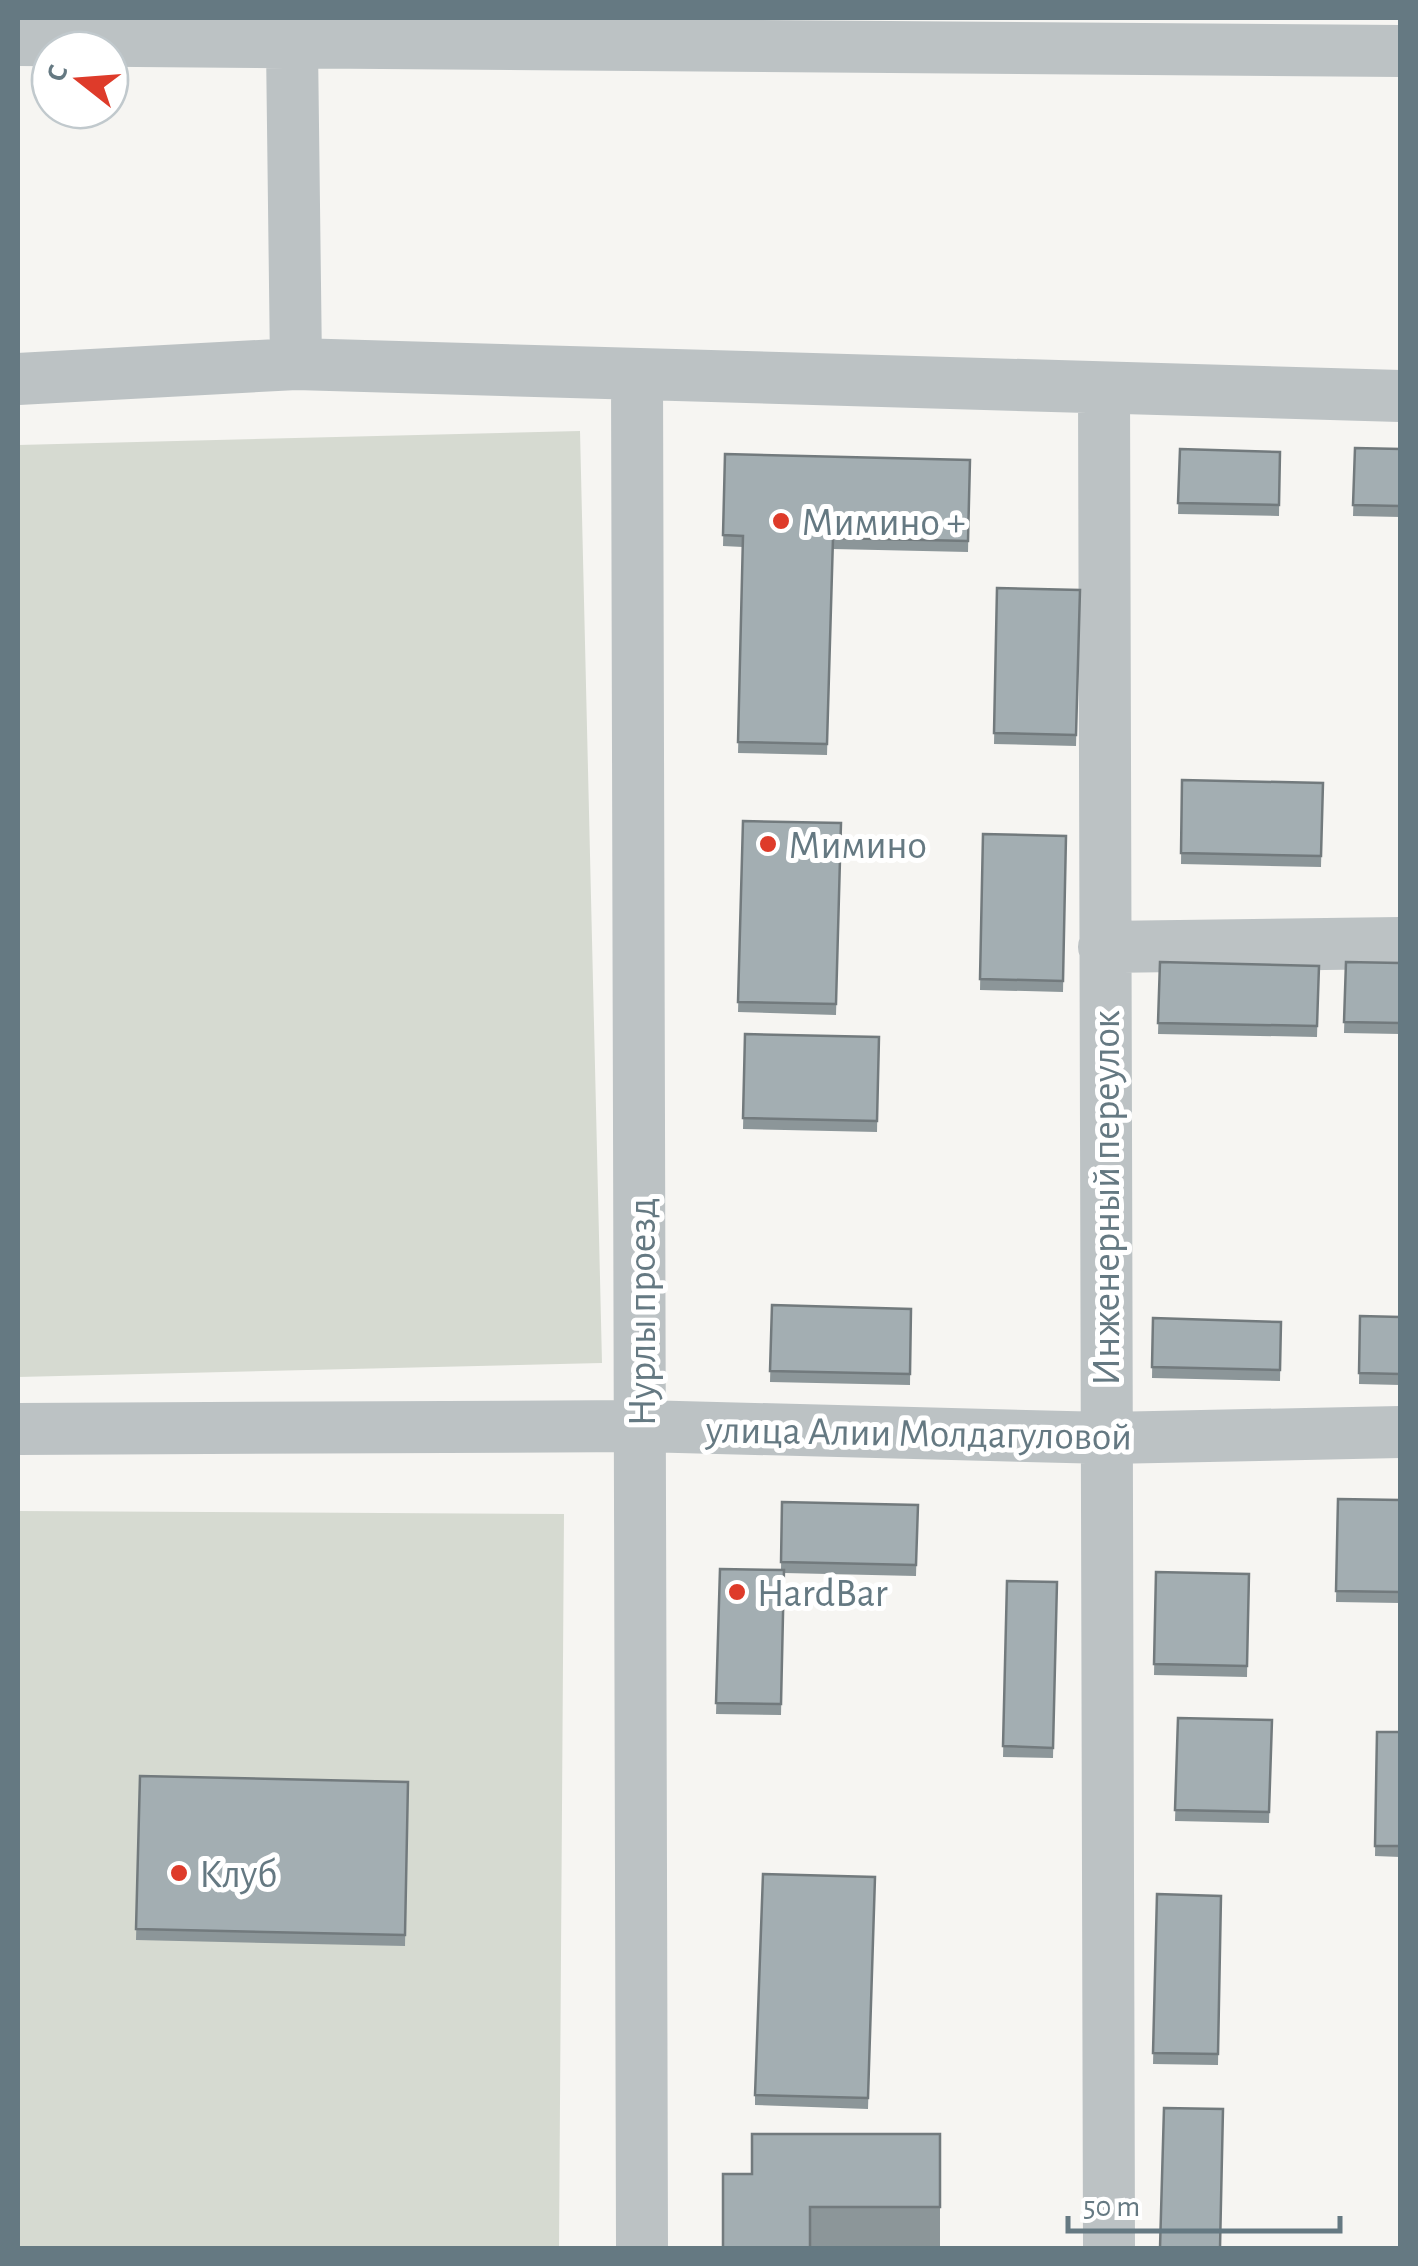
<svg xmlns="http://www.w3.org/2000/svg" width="1418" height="2266" font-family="'Alegreya Sans',sans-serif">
  <rect width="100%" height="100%" fill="#f6f5f2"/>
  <path fill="#d6dad1" d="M580 431 602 1363 18 1377V445Z
    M18 1511 564 1514 559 2248H18Z"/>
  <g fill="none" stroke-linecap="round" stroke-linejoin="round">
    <path stroke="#bcc2c4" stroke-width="52" d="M18 40 1400 51
      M292 46 296 364
      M637 375 642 2248
      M18 379 296 364 1400 396
      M1104 388 1109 2248
      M1104 947 1400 943
      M18 1429 641 1426 1107 1438 1400 1432"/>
  </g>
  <path fill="#8c9699" d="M1355 448 1400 449V517L1353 516Z
    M1180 449 1280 452 1279 516 1178 514Z
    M725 454 970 460 968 552 833 549 827 755 738 753 743 547 723 546Z
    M997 588 1080 590 1076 746 994 744Z
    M1182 780 1323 783 1321 867 1181 864Z
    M743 821 841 823 836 1015 738 1012Z
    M983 834 1066 836 1063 992 980 990Z
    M1160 962 1319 966 1317 1037 1158 1034Z
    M1346 962 1400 963V1034L1344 1033Z
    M745 1034 879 1037 877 1132 743 1129Z
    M772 1305 911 1309 910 1385 770 1382Z
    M1360 1316 1400 1317V1385L1359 1384Z
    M1153 1318 1281 1322 1280 1381 1152 1378Z
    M1338 1499 1400 1500V1603L1336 1602Z
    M782 1502 918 1505 916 1576 784 1573 781 1715 716 1714 720 1569 781 1570Z
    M1156 1572 1249 1574 1247 1677 1154 1675Z
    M1007 1581 1057 1582 1053 1758 1003 1757Z
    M1178 1718 1272 1720 1269 1823 1175 1821Z
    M1377 1732H1400V1857L1375 1856Z
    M140 1776 408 1782 405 1946 136 1940Z
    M875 1877 868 2109 755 2105V2095Z
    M1157 1894 1221 1896 1218 2065 1153 2064Z
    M940 2134V2247H810L752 2174Z"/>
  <path fill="#a3aeb2" stroke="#727a7d" stroke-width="2.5" d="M1355 448 1400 449V506L1353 505Z
    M1180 449 1280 452 1279 505 1178 503Z
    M725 454 970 460 968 541 833 538 827 744 738 742 743 536 723 535Z
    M997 588 1080 590 1076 735 994 733Z
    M1182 780 1323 783 1321 856 1181 853Z
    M743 821 841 823 836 1004 738 1002Z
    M983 834 1066 836 1063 981 980 979Z
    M1160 962 1319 966 1317 1026 1158 1023Z
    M1346 962 1400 963V1023L1344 1022Z
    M745 1034 879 1037 877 1121 743 1118Z
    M772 1305 911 1309 910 1374 770 1371Z
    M1360 1316 1400 1317V1374L1359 1373Z
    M1153 1318 1281 1322 1280 1370 1152 1367Z
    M1338 1499 1400 1500V1592L1336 1591Z
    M782 1502 918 1505 916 1565 781 1562Z
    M720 1569 784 1570 781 1704 716 1703Z
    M1156 1572 1249 1574 1247 1666 1154 1664Z
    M1007 1581 1057 1582 1053 1748 1003 1746Z
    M1178 1718 1272 1720 1269 1812 1175 1810Z
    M1377 1732H1400V1846H1375Z
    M140 1776 408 1782 405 1935 136 1929Z
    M763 1874 875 1877 868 2098 755 2095Z
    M1157 1894 1221 1896 1218 2054 1153 2053Z
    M1164 2108 1223 2109 1220 2248H1160Z
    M752 2134H940V2207H810V2248H723V2174H752Z"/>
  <g fill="#de3b2a" stroke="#fff" stroke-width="4">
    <circle cx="781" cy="521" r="10"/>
    <circle cx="768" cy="844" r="10"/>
    <circle cx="737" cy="1592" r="10"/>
    <circle cx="179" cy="1873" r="10"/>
  </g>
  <g text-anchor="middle" stroke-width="10" stroke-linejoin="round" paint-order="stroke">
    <g font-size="40" fill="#657982" stroke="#fff" text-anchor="start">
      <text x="801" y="535">Мимино +</text>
      <text x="788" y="858">Мимино</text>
      <text x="757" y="1606">HardBar</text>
      <text x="199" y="1887">Клуб</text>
    </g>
    <g font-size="40" fill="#657982" stroke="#fff">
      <text transform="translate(1105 1198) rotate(-90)" y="14">Инженерный переулок</text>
      <text transform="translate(641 1312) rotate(-90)" y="14">Нурлы проезд</text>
      <text transform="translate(919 1432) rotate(1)" y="14">улица Алии Молдагуловой</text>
    </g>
  </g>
  <rect width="1418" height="2266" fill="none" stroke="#657982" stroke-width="40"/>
  <g transform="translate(80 80) rotate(287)"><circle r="48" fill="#ffffff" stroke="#c1c9cd" stroke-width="2.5"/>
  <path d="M0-8L18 38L0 25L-18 38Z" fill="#de3b2a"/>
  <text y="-15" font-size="28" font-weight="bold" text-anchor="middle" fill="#657982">С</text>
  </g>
  <path d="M1068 2216v15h272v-15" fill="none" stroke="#657982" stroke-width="5"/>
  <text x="1083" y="2216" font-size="30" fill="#657982" stroke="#ffffff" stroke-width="8" paint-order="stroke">50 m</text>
</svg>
